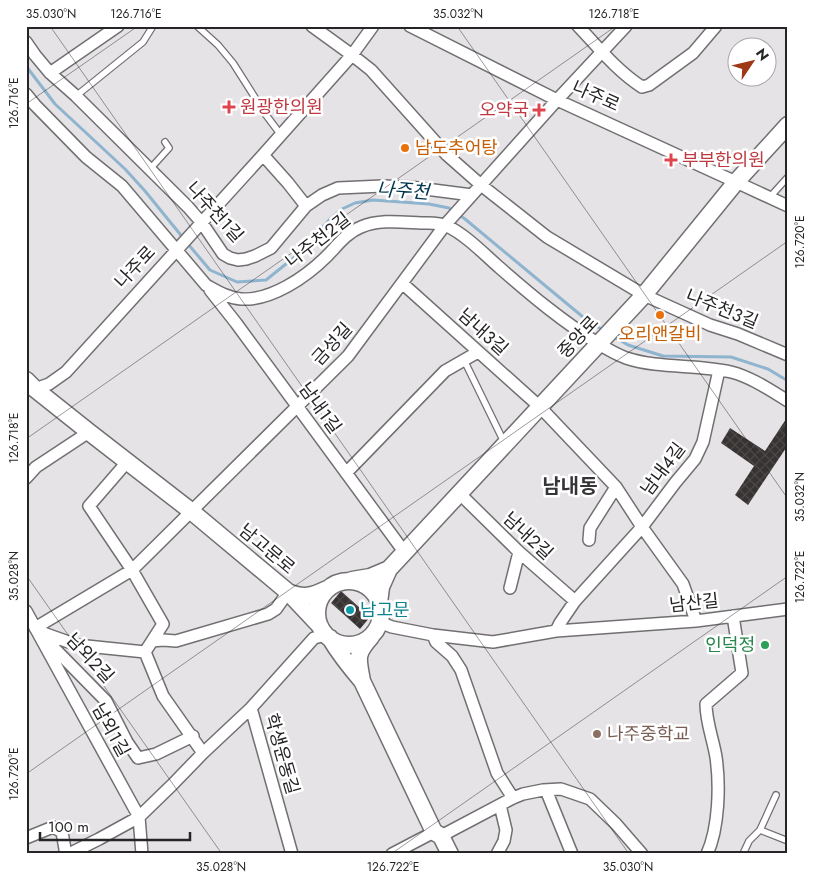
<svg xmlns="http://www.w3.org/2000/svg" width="814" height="880" font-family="Jost,'Noto Sans KR',sans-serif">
  <defs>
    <pattern id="building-cross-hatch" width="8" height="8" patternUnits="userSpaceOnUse" patternTransform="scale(1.25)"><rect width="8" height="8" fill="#373332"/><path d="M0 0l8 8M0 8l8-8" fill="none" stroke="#4b4847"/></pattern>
  </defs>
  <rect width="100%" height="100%" fill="#e6e3e7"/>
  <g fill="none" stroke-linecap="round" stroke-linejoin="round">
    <path stroke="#8eb4ce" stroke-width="3" d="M26 66 55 104 125 169 145 191 184 239
      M188 244 210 270 237 282 266 280 296 256 330 219 342 209 355 203 373 200 429 204 449 208 465 219 589 322 603 330
      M613 336 628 345 663 356 731 357 768 369 788 381"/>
  </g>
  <path fill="url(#building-cross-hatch)" d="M788 416V445L748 505 735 495 754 466 721 443 730 428 765 451Z
    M341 591 370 617 360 629 331 603Z"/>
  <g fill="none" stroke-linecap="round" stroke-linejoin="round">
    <defs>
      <path id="lane" d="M197 26 218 45 233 63 266 115 281 135
        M76 96 143 42 153 26
        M150 169 169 148 165 142
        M769 198 788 177
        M464 360 504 442
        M760 830 788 841
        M743 854 749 841 760 830 776 795"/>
      <path id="street" d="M312 26 352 55 371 70 447 155 481 185 547 237 644 295 710 325 738 334 788 355
        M410 26 557 100 736 182 788 206
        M578 26C598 47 617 71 642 87L649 85 693 53 716 26
        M26 42 35 55 50 73 76 96 188 207 202 223 223 254 230 258 238 260 246 259 255 256 271 248 306 206 322 195 338 188 383 186 410 187 472 195
        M50 73 118 26
        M26 94 35 105 86 157 122 186 206 285C217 291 228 298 241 299 271 301 306 277 327 256 337 246 346 233 361 227 379 219 401 222 421 223 429 223 439 222 447 226 466 235 484 254 500 268 531 295 563 322 599 344 607 349 616 354 626 358 660 369 696 364 731 372 751 377 770 390 788 401
        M263 155 288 183 306 206
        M402 283 540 407 616 487 642 527 683 584 696 621
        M210 290 236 323 405 553
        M35 389 49 384 66 372 263 155 352 55 373 26
        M127 462 89 506 132 570 163 624 145 652
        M346 473 445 371 478 352
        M26 478 36 467 89 432
        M460 494 519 552 575 601
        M589 540 590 528 616 487
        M510 588 519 552
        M26 611 139 817 142 854
        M379 622 392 627 433 635 493 642 556 631 696 621 788 609
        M556 631 560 623 575 601 642 527 675 483 695 459 703 442 719 370
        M433 635 436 642 452 656 461 670 497 773 513 798
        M49 640 55 649 106 701 127 742 138 758 156 754 193 736
        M152 641 163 640 176 641 268 614 276 609 288 592
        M145 652 77 645 46 634 35 628 132 570 348 356 445 225 557 100 626 26
        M145 652 163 696 203 753
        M546 790 572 854
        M441 836 513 798 523 794 543 790 561 789 590 799 616 824 642 854
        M26 838 53 827 62 832 65 849V854
        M69 854 99 839 139 817 172 785 203 753 251 708
        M292 854 251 708 314 638 326 635
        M392 854 434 832
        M497 854 504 841 506 830 500 805
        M707 854C719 828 720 785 716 757 713 739 706 722 706 704L742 673 733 616"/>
      <path id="secondary" d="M26 380 35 389 89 432 191 511 288 592
        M389 569 644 295 736 182 788 125
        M352 580 370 577 389 569 381 587 379 603
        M317 613a32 32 0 1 1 64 0a32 32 0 1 1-64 0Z
        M320 626 288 592C304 599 312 596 327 589
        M330 638C339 653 350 667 362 681 358 658 355 655 371 637
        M362 681 434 832 441 836 450 854"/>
    </defs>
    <use href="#lane" stroke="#726f73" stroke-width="8"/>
    <use href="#street" stroke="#726f73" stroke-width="14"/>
    <use href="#secondary" stroke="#726f73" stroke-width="19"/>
    <use href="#lane" stroke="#fff" stroke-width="5.5"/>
    <use href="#street" stroke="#fff" stroke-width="11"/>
    <use href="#secondary" stroke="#fff" stroke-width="16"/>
  </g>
  <path fill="none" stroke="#262426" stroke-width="1" stroke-opacity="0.45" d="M50 26 629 854M457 26 788 499M26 104 138 26M26 439 616 26M26 575 222 854M26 774 788 241M391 854 788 576"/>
  <g fill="#e0444e" stroke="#fff" stroke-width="2">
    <path d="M226.5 99.5h5v5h5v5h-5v5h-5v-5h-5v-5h5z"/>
    <path d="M536.5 102.5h5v5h5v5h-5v5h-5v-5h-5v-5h5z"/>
    <path d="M668.5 152.5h5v5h5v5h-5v5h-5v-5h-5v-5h5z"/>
  </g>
  <g fill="#e8710a" stroke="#fff" stroke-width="2">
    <circle cx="405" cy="148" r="5"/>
    <circle cx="660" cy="315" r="5"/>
  </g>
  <circle fill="#0f9aa8" stroke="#fff" stroke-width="2" cx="350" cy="610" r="5"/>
  <circle fill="#2e9e5b" stroke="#fff" stroke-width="2" cx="765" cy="645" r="5"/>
  <circle fill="#8d6e63" stroke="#fff" stroke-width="2" cx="597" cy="734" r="5"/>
  <g text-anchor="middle" stroke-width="5" stroke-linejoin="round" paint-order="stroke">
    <g font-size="18" fill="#262426" stroke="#fff">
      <text transform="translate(596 96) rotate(24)" y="6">나주로</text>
      <text transform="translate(215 212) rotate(48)" y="6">나주천1길</text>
      <text transform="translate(318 240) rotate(-38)" y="6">나주천2길</text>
      <text transform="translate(135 267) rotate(-47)" y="6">나주로</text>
      <text transform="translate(722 309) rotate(22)" y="6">나주천3길</text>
      <text transform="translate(483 332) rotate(42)" y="6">남내3길</text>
      <text transform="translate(578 337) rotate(-47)" y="6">중앙로</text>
      <text transform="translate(332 344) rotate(-48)" y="6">금성길</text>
      <text transform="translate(320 408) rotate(54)" y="6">남내1길</text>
      <text transform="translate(663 469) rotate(-53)" y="6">남내4길</text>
      <text transform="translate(528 536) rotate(43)" y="6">남내2길</text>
      <text transform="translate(267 549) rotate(40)" y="6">남고문로</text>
      <text transform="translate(694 603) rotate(-6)" y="6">남산길</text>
      <text transform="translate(90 658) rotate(47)" y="6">남외2길</text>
      <text transform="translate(111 730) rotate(61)" y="6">남외1길</text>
      <text transform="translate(282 754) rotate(74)" y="6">학생운동길</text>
    </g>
    <g font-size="18" fill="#be3a42" stroke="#fff" text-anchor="start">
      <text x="240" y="113">원광한의원</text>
      <text x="529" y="116" text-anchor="end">오약국</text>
      <text x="682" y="166">부부한의원</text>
    </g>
    <g font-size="18" fill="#c56008" stroke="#fff" text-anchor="start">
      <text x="415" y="154">남도추어탕</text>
      <text x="660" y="340" text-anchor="middle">오리앤갈비</text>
    </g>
    <g font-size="18" fill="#0d838f" stroke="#fff" text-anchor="start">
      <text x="360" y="616">남고문</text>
    </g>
    <g font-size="18" fill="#27864d" stroke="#fff" text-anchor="end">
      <text x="755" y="651">인덕정</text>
    </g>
    <g font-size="18" fill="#785e54" stroke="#fff" text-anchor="start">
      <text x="607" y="740">나주중학교</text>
    </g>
    <g font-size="19" font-style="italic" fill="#00344e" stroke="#fff">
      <text transform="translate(403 190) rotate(4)" y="7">나주천</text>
    </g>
    <g font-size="20" font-weight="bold" fill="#363437" stroke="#fff">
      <text x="570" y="493">남내동</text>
    </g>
  </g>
  <rect width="814" height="880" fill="none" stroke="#ffffff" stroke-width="55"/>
  <g transform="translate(752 62) rotate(55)"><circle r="24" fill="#ffffff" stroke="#a8a7a8"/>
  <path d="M0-4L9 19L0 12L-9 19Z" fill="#9f3817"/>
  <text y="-8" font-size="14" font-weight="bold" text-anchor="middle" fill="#262426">N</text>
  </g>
  <path d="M40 832v8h150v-8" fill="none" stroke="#262426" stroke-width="2.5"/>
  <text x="48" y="832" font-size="15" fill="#262426" stroke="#ffffff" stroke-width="4" paint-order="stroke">100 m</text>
  <rect x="28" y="28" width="758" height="824" fill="none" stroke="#262426" stroke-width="2"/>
  <g font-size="12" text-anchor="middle" fill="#262426">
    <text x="51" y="18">35.030°N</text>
    <text x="136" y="18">126.716°E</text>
    <text x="458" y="18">35.032°N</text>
    <text x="614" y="18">126.718°E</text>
    <text transform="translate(14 103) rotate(-90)" y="4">126.716°E</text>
    <text transform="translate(800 242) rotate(-90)" y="4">126.720°E</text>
    <text transform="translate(14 438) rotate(-90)" y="4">126.718°E</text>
    <text transform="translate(800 497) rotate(-90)" y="4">35.032°N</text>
    <text transform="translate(14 576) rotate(-90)" y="4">35.028°N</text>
    <text transform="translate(800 577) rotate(-90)" y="4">126.722°E</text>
    <text transform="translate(14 774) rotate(-90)" y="4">126.720°E</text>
    <text x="221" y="871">35.028°N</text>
    <text x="393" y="871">126.722°E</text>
    <text x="628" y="871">35.030°N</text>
  </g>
</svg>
